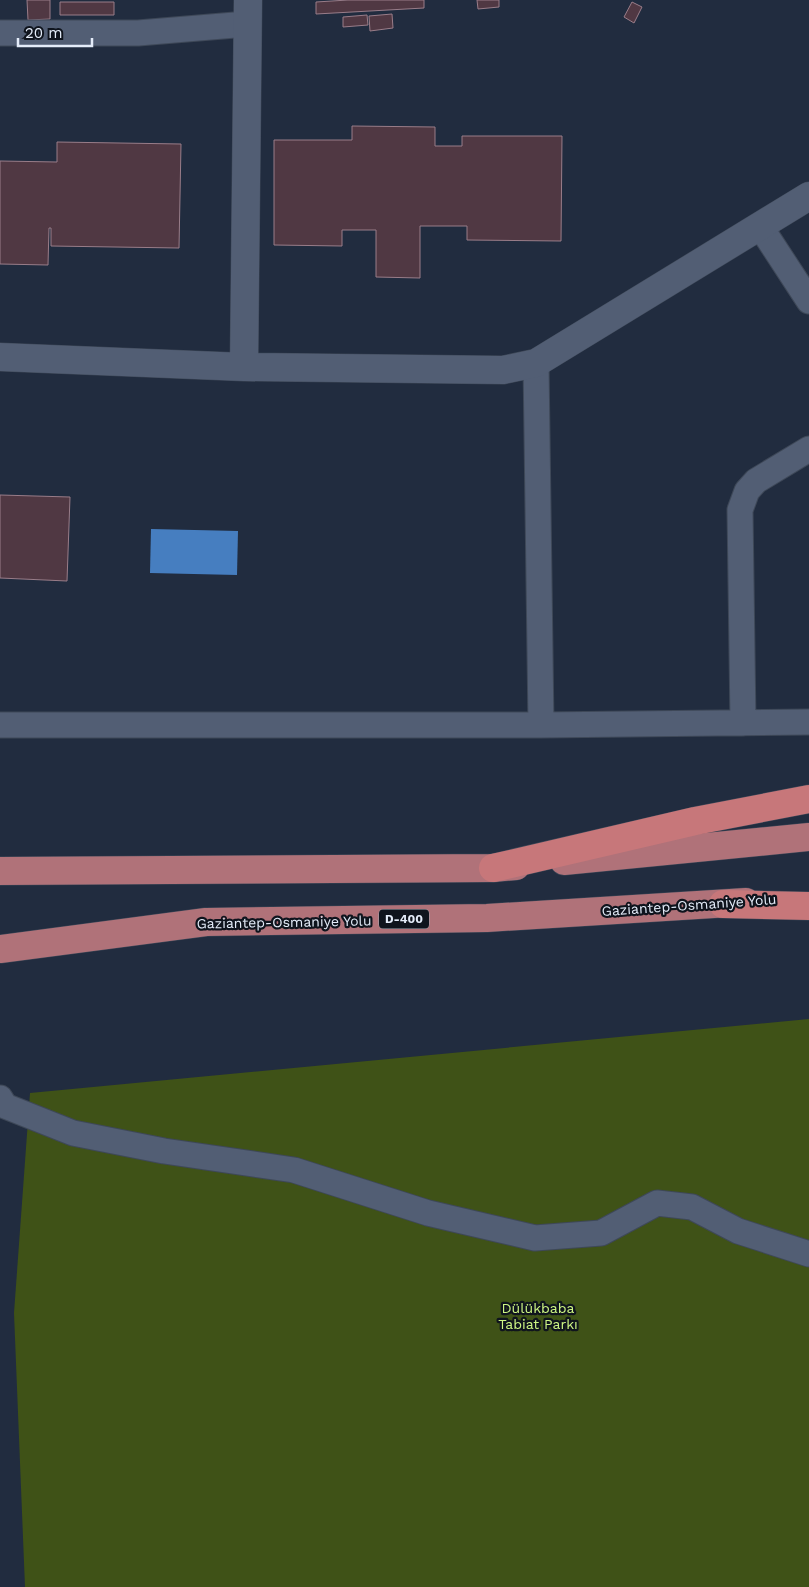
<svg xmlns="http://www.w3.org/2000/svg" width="809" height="1587" font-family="'Work Sans',sans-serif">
  <rect width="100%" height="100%" fill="#212c3f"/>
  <path fill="#3f5217" d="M809 1019V1587H25L14 1313 30 1093Z"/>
  <path fill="#467ec0" d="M151 529 238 531 237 575 150 573Z"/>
  <path fill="#503843" stroke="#997d89" d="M27 0H50V19L28 20Z
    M348 0H424V8L316 14V2Z
    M477 0H499V7L478 9Z
    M60 2H114V15H60Z
    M632 2 642 7 634 23 624 17Z
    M392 14 393 28 370 31 369 16Z
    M367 15 368 25 343 27V17Z
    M352 126 435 127V146H462V136H562L561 241 467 240V226H420V278L376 277V230H342V246L274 245V140H352Z
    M57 142 181 144 179 248 51 246V228H49L48 265 0 264V161L57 162Z
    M0 495 70 497 67 581 0 578Z"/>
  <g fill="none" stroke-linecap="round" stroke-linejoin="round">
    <defs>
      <path id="minor" d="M0 33H138L247 24
        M760 226 809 301
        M743 723 740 510 747 491 756 481 809 449
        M0 725H541L536 363
        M541 725 809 722
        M0 1098 5 1106 73 1133 164 1151 294 1170 428 1213 535 1238 601 1233 657 1203 692 1207 738 1231 809 1254"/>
      <path id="tertiary" d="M0 357 244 367 248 0
        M244 367 503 370 536 363 809 196"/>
      <path id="trunk" d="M564 861 809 837
        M0 871 493 868 516 866
        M0 949 206 922 487 918 746 902"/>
      <path id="motorway" d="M493 868 695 821 809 799
        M723 904 809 906"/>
    </defs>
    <use href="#minor" stroke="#3e4858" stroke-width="27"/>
    <use href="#tertiary" stroke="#3e4858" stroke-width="29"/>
    <use href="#trunk" stroke="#3e4858" stroke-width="29"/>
    <use href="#motorway" stroke="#3e4858" stroke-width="29"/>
    <use href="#minor" stroke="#525e74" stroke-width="25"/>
    <use href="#tertiary" stroke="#525e74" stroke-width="28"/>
    <use href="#trunk" stroke="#b07279" stroke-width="28"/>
    <use href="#motorway" stroke="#c7777a" stroke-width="28"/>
  </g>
  <g text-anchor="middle" stroke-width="4.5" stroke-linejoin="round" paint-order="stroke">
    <rect fill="#0f141d" stroke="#a4abb7" stroke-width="1" x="379" y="909.5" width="50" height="19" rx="4"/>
    <g font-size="12" font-weight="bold" fill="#e4ecf9">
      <text x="404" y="923">D-400</text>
    </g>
    <g font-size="14" fill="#e4ecf9" stroke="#0f141d">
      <text transform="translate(689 905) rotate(-4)" y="5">Gaziantep-Osmaniye Yolu</text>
      <text transform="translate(284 922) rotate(-1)" y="5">Gaziantep-Osmaniye Yolu</text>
    </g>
    <g font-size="14" fill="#cef684" stroke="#0f141d">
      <text x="538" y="1313">Dülükbaba<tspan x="538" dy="16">Tabiat Parkı</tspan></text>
    </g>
  </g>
  <path d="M18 38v8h74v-8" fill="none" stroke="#e4ecf9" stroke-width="2.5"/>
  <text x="25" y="38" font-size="15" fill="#e4ecf9" stroke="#0f141d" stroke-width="4" paint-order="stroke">20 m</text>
</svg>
